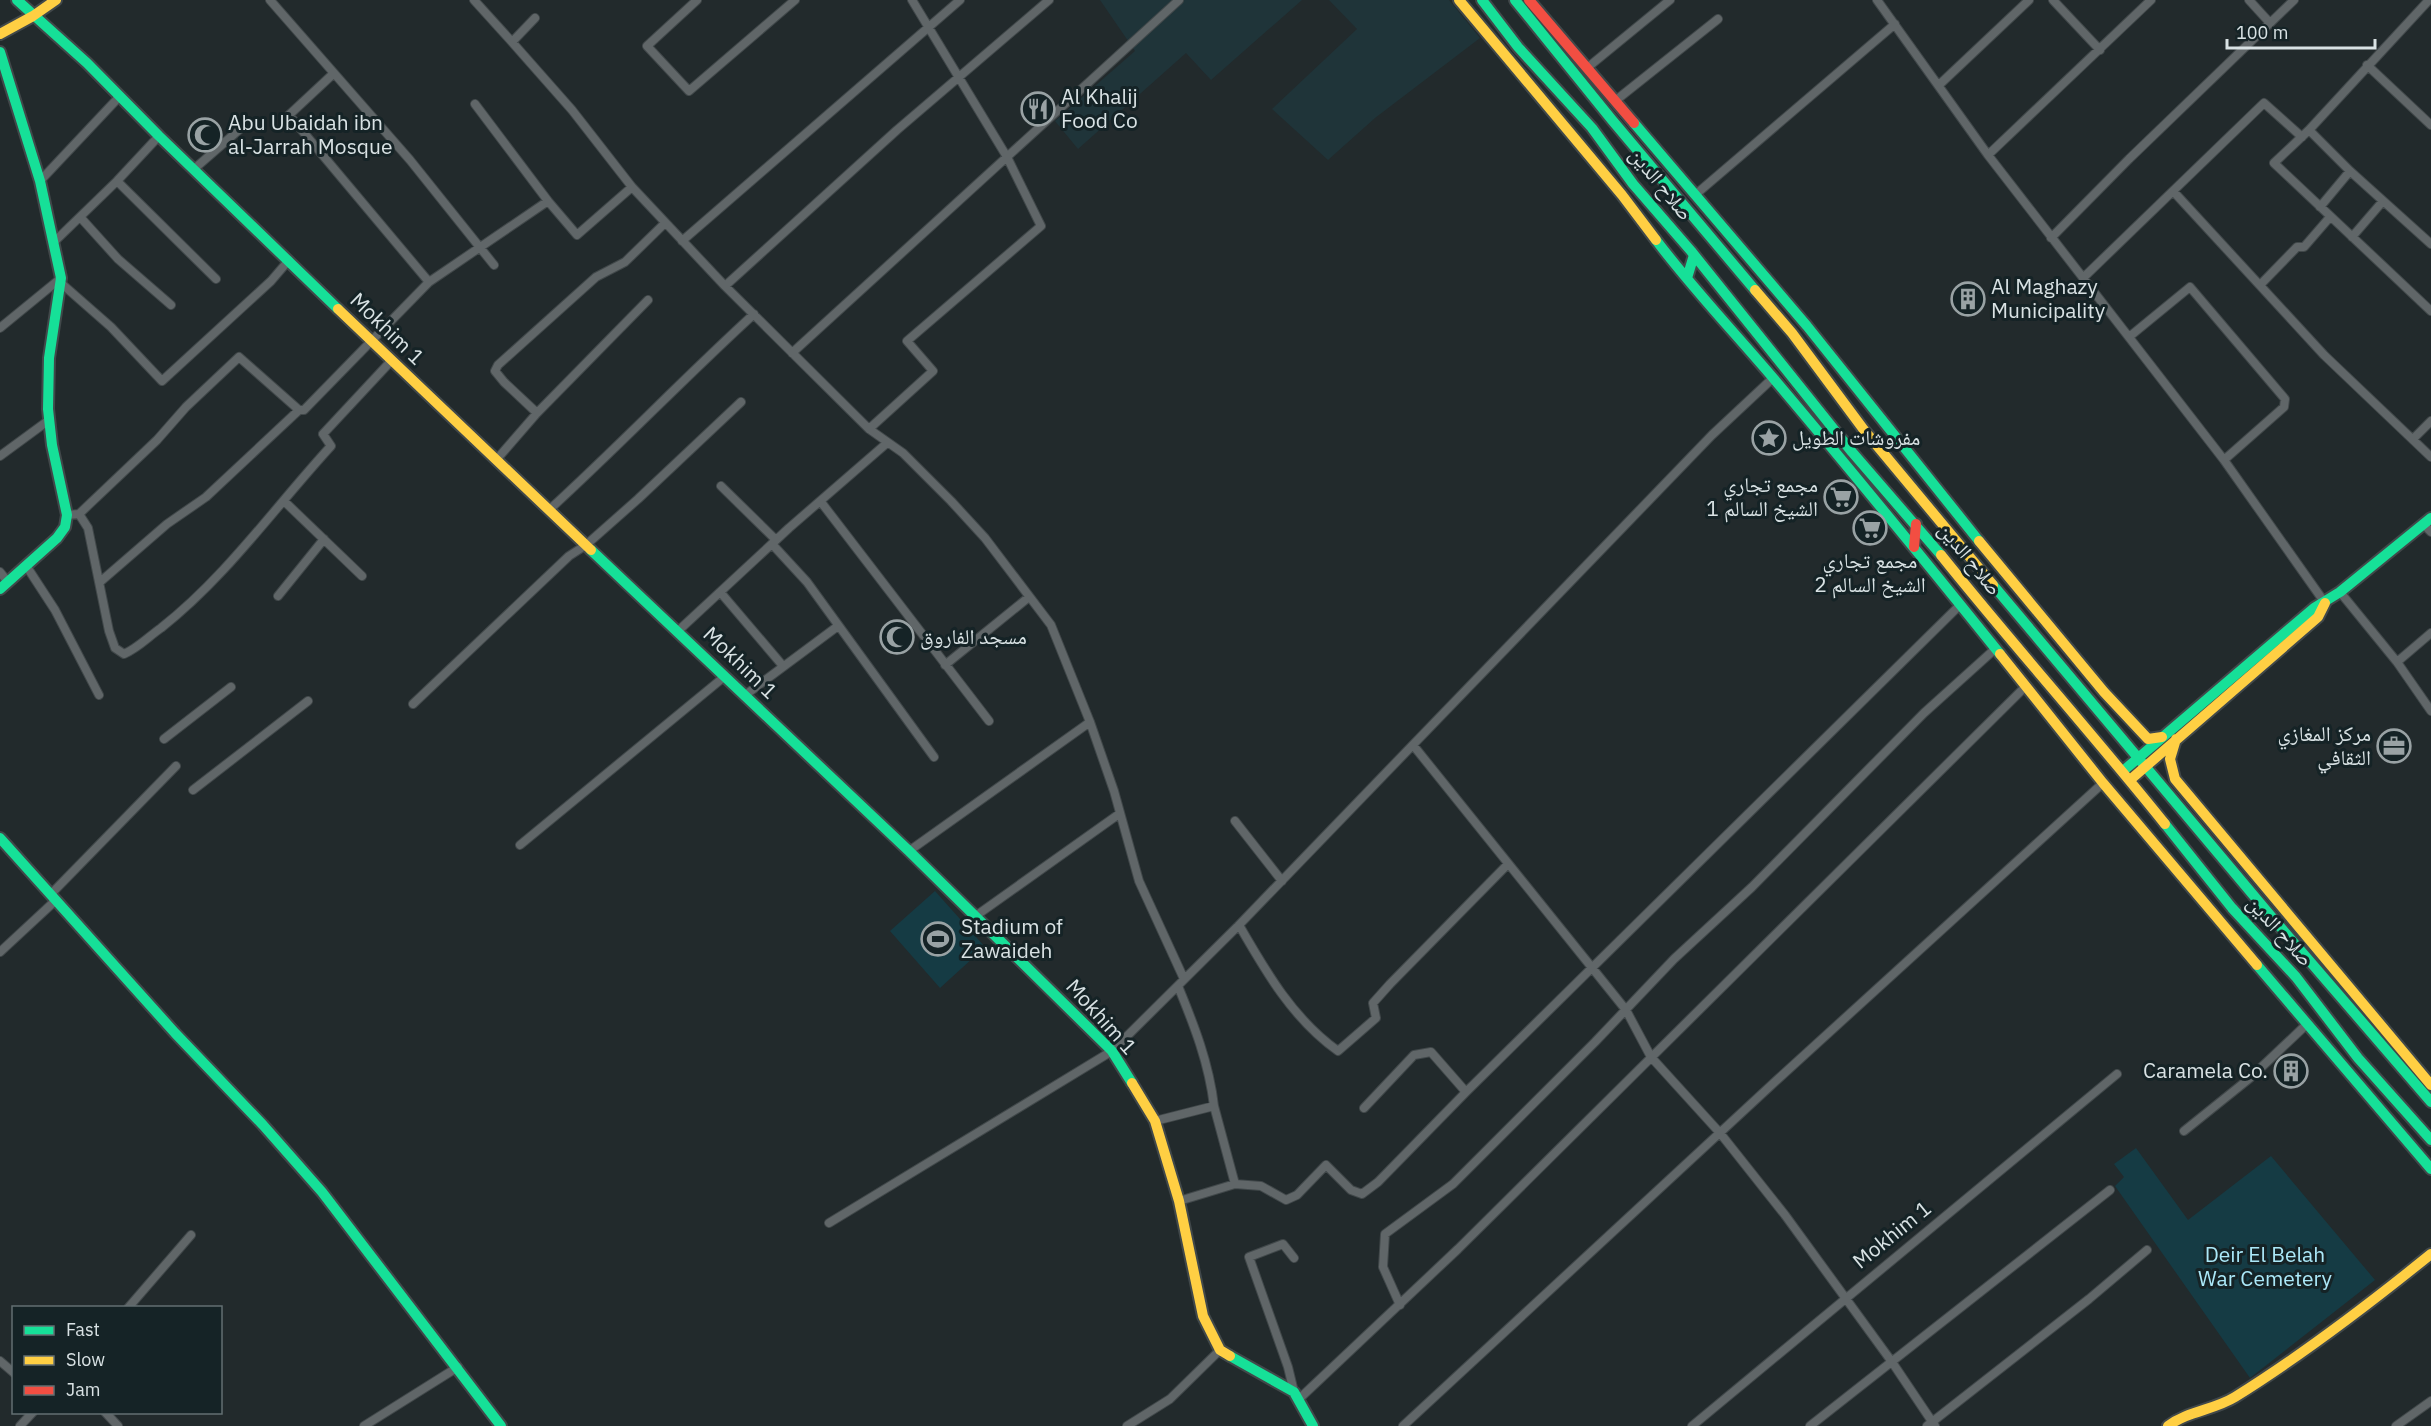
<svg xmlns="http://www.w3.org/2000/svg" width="2431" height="1426" font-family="'IBM Plex Sans','Noto Naskh Arabic',sans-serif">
  <rect width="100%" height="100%" fill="#222a2c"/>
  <path fill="#1f3439" d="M1100 0H1302L1211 80 1186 53 1078 149 1055 121 1135 51Z
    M1329 0H1449L1480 38 1375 118 1328 160 1272 109 1357 29Z"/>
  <path fill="#153b44" d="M935 891 985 947 940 988 890 931Z
    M2136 1148 2188 1220 2271 1156 2375 1280 2250 1378 2115 1186 2124 1177 2114 1164Z"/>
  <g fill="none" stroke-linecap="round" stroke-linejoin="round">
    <defs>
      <path id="street" d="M270 0 410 160 494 265
        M474 0 512 42 535 18
        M697 0 647 46 689 91 795 0
        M1877 0 1988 155 2224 460 2325 603
        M2053 0 2100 50
        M2249 0 2270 23
        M2429 0 2309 130 2274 163 2431 311
        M512 42 572 110 632 187
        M2367 65 2431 125
        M1587 68 1670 0
        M333 74 289 115 429 282
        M1939 85 2029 0
        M1615 101 1718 19
        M475 104 548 201
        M2309 130 2350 171 2431 244
        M1988 155 2151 0
        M194 169 240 129
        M40 181 120 96
        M117 181 216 279
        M2173 191 2324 355 2431 457
        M1695 195 1895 24
        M2320 207 2350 171
        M81 218 118 259 171 305
        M2352 237 2383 201
        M2051 238 2129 159 2294 0
        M682 241 960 0
        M54 242 117 181 159 136
        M2083 278 2264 103 2302 137
        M62 284 111 327 162 381 271 281 289 260
        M2261 284 2297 247H2304L2330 217
        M725 286 897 130 1049 0
        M0 328 61 278
        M2129 337 2190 287 2285 399 2284 407 2224 460
        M792 353 1179 0
        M537 413 504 382 495 371 498 365 596 277 625 262 665 223
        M869 429 933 371 907 341 1041 226 1007 157 912 0
        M2413 439 2431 421
        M0 456 49 420
        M497 459 537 413 648 300
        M721 486 776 540
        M284 501 362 576
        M821 502 989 721
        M549 510C619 446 684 378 754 314
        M79 514 157 440 186 407 239 357 299 410
        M67 515 79 514 88 528 109 631 115 648 124 654C138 648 148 637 161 628 226 577 275 507 331 446L323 434 392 360
        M2423 524 2431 532
        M772 544 807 582 934 757
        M27 567 55 610 99 695
        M0 572 8 582
        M100 582 167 524 206 497 299 410H304L429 282 548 201 577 235 632 187 725 286 869 429 903 453 951 501 985 538 1051 625 1090 722 1114 791 1139 881 1184 979
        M2340 592 2397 662 2431 711
        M721 593 783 666
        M278 596 324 539
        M678 631 789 528 887 443
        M2397 662 2431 633
        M945 665 1029 597
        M744 696 838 626
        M413 704 569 556 586 545 638 499 741 402
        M164 739 231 687
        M1413 745 1626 1010 1651 1057 1720 1133 1785 1215 1892 1362 1935 1426
        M193 790 308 701
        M1235 821 1282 881
        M520 845 724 677
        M909 851 1090 722
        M50 895 176 766
        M977 915 1119 814
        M1239 925C1266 972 1293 1019 1338 1051L1376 1018 1373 1003 1390 984 1508 864
        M0 952 55 901
        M1178 986C1194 1025 1209 1063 1214 1106
        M1364 1108 1414 1055 1431 1052 1466 1092
        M1155 1121 1214 1106 1235 1184
        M2184 1131 2250 1078 2307 1024
        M1179 1201 1235 1184 1261 1186 1286 1200 1297 1195 1326 1165 1351 1190 1362 1194 1378 1182 1466 1092 1960 605
        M829 1223 1112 1051 1239 925 1712 435 1773 378
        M1294 1258 1283 1244 1249 1257 1288 1367 1294 1392
        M1400 1305 1383 1267 1385 1234 1453 1184 1595 1042 1674 959 1752 887 1924 713 1995 649
        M128 1308 191 1235
        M0 1361 14 1373
        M1299 1399 1458 1249 2026 686
        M105 1412 118 1426
        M20 1426 33 1412
        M364 1426 458 1367
        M1127 1426 1170 1399 1220 1350
        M1403 1426 1778 1079 2103 783
        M1692 1426 2117 1074
        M1810 1426 2110 1190
        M1927 1426 2089 1299 2147 1250
        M2396 1426 2431 1401"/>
      <path id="fast" d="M17 0 87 63 159 136 338 309
        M1482 0 1518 47 1592 128 1633 184 1691 251 1852 452 1941 555
        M1515 0 1612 120 1755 290
        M0 52 40 181 61 278 49 358 48 409 52 445 67 515 65 527 57 538 0 589
        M1634 123 1807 326 1979 541
        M1656 240C1693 289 1735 333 1774 379 1851 470 1926 562 2000 654
        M1687 278 1694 255
        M591 550 909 851 1112 1051 1132 1083
        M1993 585 2270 915 2431 1102
        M2123 771 2314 608 2340 592 2431 518
        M2165 824 2232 908 2296 977 2358 1058 2431 1140
        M0 838 175 1033 263 1125 322 1192 501 1426
        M2257 965 2431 1169
        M1230 1356 1294 1392 1313 1426"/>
      <path id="slow" d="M1459 0 1622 195 1656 240
        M0 34 33 16 56 0
        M1755 290 1792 333 1864 430 1993 585
        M338 309 591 550
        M1979 541 2104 692 2148 739 2162 737
        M1941 555C2014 646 2092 733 2165 824
        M2000 654 2103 783 2257 965
        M2176 739 2170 759 2175 779 2431 1085
        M2130 780 2318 617 2325 603
        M1132 1083 1155 1121 1179 1201 1203 1316 1220 1350 1230 1356
        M2168 1426C2188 1411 2214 1410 2235 1397 2304 1354 2368 1305 2431 1254"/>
      <path id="jam" d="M1529 0 1634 123
        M1914 547 1916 524"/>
    </defs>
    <use href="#street" stroke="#41484a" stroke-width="10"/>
    <use href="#fast" stroke="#41484a" stroke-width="14"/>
    <use href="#slow" stroke="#41484a" stroke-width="14"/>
    <use href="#jam" stroke="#41484a" stroke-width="14"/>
    <use href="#street" stroke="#606668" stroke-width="8"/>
    <use href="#fast" stroke="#16e098" stroke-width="10"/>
    <use href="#slow" stroke="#ffcf43" stroke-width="10"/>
    <use href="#jam" stroke="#f24e42" stroke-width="10"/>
  </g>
  <defs>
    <symbol id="restaurant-ring" viewBox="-11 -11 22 22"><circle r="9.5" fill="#152326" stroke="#99a2a4" stroke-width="1.5"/><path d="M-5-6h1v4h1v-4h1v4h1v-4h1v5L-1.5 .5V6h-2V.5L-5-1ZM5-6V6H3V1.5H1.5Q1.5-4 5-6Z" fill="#99a2a4"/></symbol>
    <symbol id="mosque-ring" viewBox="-11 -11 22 22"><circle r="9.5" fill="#152326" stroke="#99a2a4" stroke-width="1.5"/><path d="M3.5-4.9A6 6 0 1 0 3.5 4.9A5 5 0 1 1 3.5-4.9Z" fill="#99a2a4"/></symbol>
    <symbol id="building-ring" viewBox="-11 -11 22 22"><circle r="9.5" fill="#152326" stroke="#99a2a4" stroke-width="1.5"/><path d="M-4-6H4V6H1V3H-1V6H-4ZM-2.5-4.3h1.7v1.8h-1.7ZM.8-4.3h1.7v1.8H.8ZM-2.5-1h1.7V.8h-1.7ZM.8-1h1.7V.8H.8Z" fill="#99a2a4"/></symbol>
    <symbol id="sight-ring" viewBox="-11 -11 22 22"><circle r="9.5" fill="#152326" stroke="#99a2a4" stroke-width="1.5"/><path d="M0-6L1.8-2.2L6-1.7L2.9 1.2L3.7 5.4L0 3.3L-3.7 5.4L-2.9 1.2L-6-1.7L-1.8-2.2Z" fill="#99a2a4"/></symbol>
    <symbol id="supermarket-ring" viewBox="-11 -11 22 22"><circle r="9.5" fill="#152326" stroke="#99a2a4" stroke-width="1.5"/><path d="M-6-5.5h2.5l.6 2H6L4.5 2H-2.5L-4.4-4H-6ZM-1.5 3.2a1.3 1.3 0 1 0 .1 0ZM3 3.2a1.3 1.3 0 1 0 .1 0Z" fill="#99a2a4"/></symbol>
    <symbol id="office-ring" viewBox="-11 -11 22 22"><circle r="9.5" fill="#152326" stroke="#99a2a4" stroke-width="1.5"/><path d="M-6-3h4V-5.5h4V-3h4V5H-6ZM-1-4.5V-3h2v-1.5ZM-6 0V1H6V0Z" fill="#99a2a4"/></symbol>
    <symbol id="stadium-ring" viewBox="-11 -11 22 22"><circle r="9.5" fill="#152326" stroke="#99a2a4" stroke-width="1.5"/><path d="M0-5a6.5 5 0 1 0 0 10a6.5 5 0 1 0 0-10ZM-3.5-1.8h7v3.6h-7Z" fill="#99a2a4"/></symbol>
  </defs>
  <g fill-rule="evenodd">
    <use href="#restaurant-ring" x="1019" y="90" width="38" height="38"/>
    <use href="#mosque-ring" x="186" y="116" width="38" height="38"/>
    <use href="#building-ring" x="1949" y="280" width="38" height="38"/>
    <use href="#sight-ring" x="1750" y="419" width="38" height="38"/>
    <use href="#supermarket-ring" x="1822" y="478" width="38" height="38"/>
    <use href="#supermarket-ring" x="1851" y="509" width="38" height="38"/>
    <use href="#mosque-ring" x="878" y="618" width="38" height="38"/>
    <use href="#office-ring" x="2375" y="727" width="38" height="38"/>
    <use href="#stadium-ring" x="919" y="920" width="38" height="38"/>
    <use href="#building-ring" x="2272" y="1052" width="38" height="38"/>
  </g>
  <g text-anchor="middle" stroke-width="6" stroke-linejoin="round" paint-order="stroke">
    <g font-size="21" fill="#d9e2e4" stroke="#152326" text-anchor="start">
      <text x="1061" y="104">Al Khalij<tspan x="1061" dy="24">Food Co</tspan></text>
      <text x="228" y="130">Abu Ubaidah ibn<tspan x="228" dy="24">al-Jarrah Mosque</tspan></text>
      <text x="1991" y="294">Al Maghazy<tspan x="1991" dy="24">Municipality</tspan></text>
      <text x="1792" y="445">مفروشات الطويل</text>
      <text x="1818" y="492" text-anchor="end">مجمع تجاري<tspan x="1818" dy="24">الشيخ السالم 1</tspan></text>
      <text x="1870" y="568" text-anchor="middle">مجمع تجاري<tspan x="1870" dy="24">الشيخ السالم 2</tspan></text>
      <text x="920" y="644">مسجد الفاروق</text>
      <text x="2371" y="741" text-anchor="end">مركز المغازي<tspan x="2371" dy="24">الثقافي</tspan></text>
      <text x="961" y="934">Stadium of<tspan x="961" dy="24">Zawaideh</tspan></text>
      <text x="2268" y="1078" text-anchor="end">Caramela Co.</text>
    </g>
    <g font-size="21" fill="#d9e2e4" stroke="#152326">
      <text transform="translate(1661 184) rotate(51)" y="7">صلاح الدين</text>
      <text transform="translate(387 329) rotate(44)" y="7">Mokhim 1</text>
      <text transform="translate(1970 559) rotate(51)" y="7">صلاح الدين</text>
      <text transform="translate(740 663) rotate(44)" y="7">Mokhim 1</text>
      <text transform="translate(2280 931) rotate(48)" y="7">صلاح الدين</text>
      <text transform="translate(1101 1017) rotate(48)" y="7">Mokhim 1</text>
      <text transform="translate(1892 1235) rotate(-39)" y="7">Mokhim 1</text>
    </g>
    <g font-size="21" fill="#abe8f8" stroke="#152326">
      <text x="2265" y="1262">Deir El Belah<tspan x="2265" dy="24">War Cemetery</tspan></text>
    </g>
  </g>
  <rect x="12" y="1306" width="210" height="108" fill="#152326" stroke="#636f72" stroke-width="1.5"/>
  <rect x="24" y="1326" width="30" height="9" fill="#16e098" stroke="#636f72" stroke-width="1.5"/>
  <text x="66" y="1336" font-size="18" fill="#d9e2e4">Fast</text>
  <rect x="24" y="1356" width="30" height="9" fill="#ffcf43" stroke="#636f72" stroke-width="1.5"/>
  <text x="66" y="1366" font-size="18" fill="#d9e2e4">Slow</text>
  <rect x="24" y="1386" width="30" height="9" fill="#f24e42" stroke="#636f72" stroke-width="1.5"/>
  <text x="66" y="1396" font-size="18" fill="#d9e2e4">Jam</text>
  <path d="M2227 39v9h148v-9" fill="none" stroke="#d9e2e4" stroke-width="3"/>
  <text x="2236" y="39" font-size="18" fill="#d9e2e4" stroke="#152326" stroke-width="4.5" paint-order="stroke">100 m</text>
</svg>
